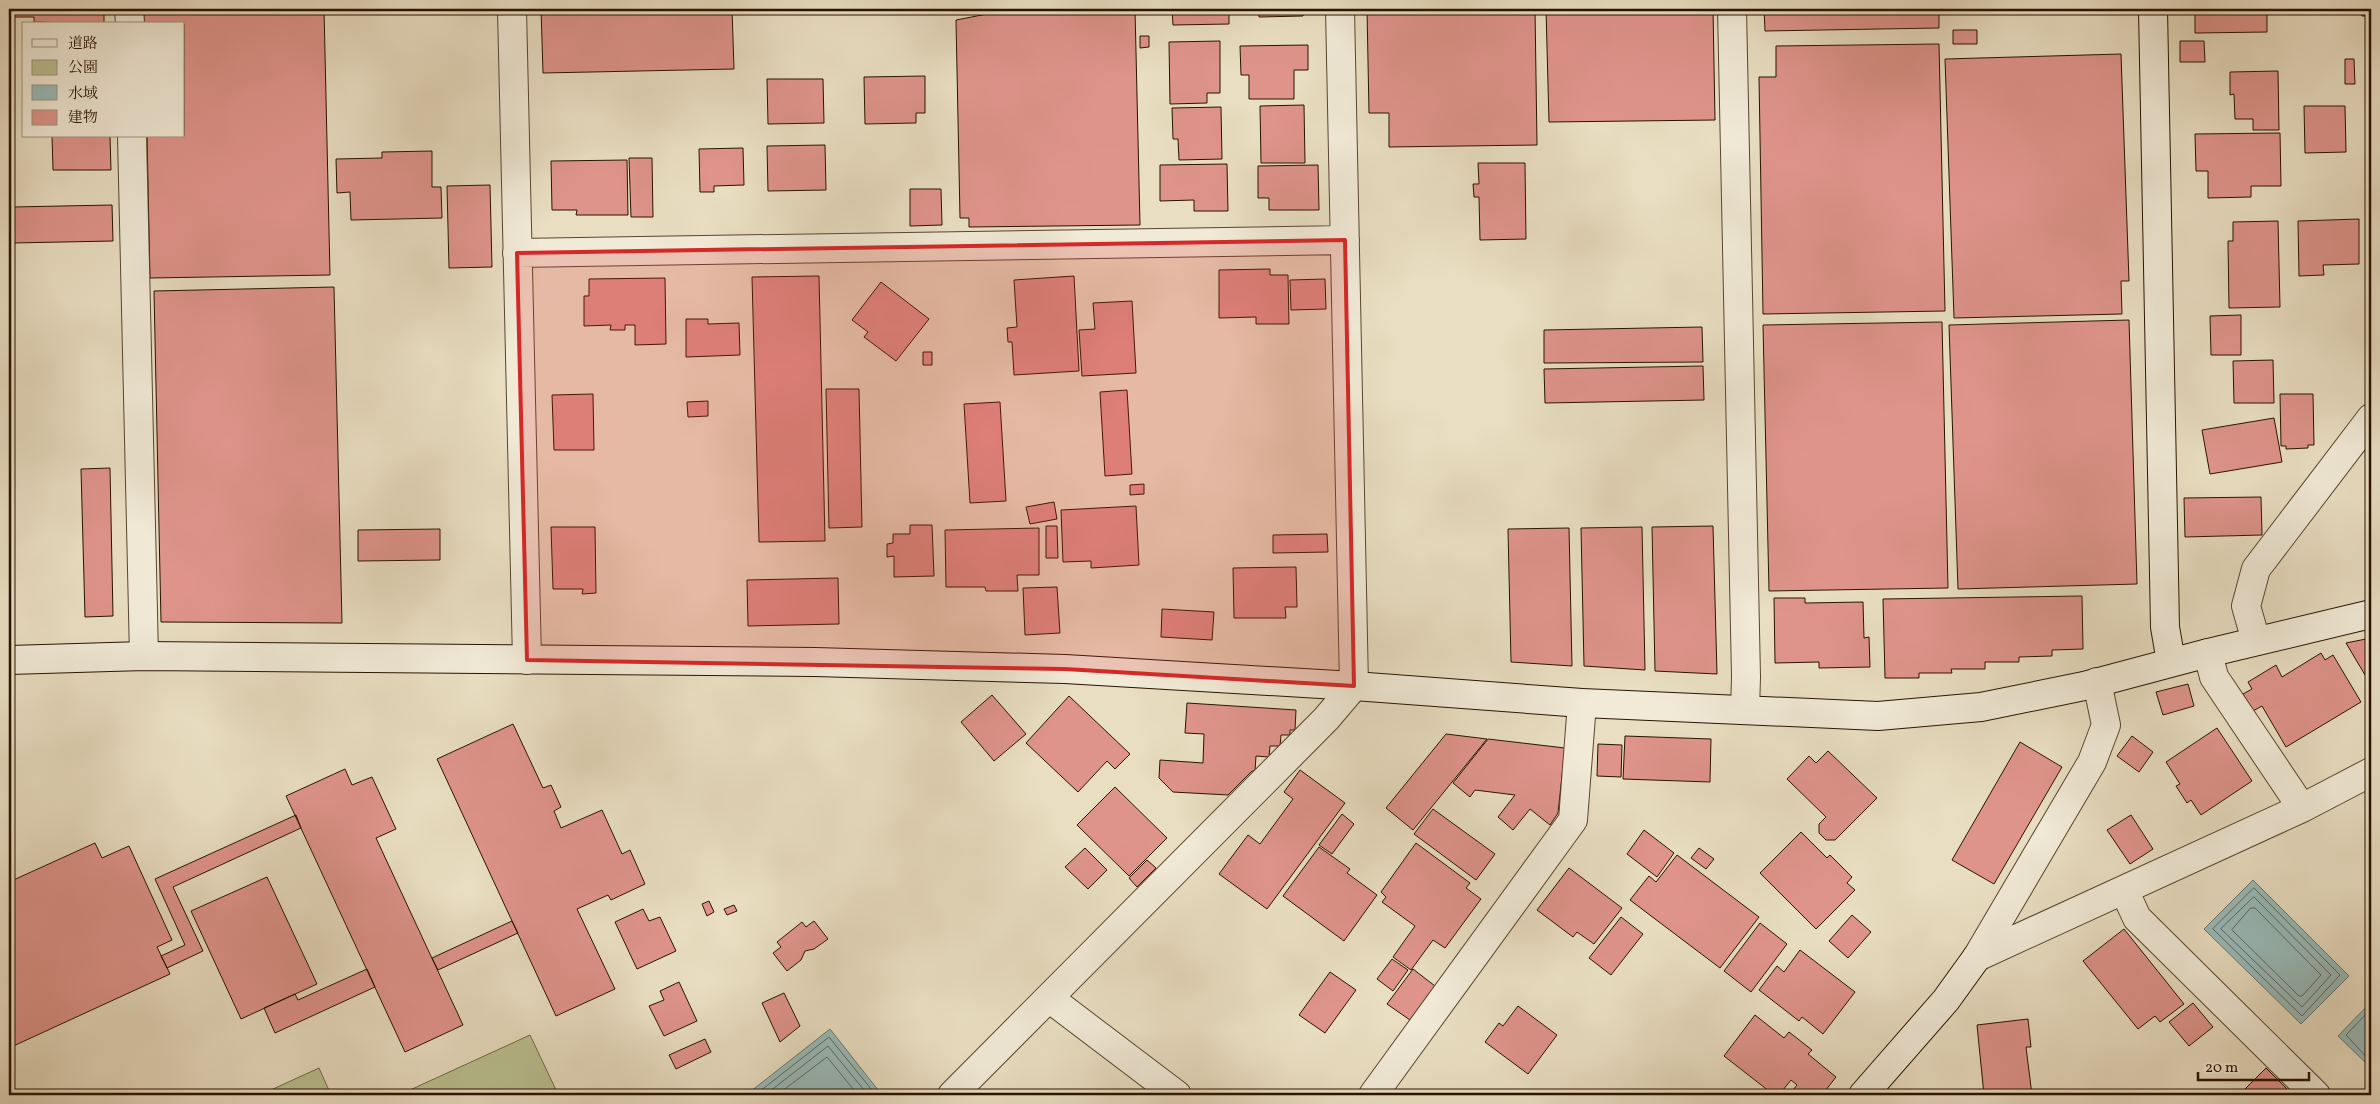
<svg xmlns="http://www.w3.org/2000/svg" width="2380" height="1104" font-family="Vollkorn,'Noto Serif JP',serif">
  <rect width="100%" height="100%" fill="#e9dec2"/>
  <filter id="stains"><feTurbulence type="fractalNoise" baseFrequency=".004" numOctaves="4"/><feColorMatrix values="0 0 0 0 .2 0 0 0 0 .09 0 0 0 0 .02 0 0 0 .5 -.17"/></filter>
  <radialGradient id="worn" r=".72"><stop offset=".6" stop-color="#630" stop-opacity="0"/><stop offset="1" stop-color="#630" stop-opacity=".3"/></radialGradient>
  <path fill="#bac091" stroke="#716948" d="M530 1035 556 1090 545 1095H412L410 1090Z
    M319 1068 331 1095H260Z
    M2182 1091 2195 1093 2198 1095H2138Z"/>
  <path fill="#99bbba" stroke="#6c7770" d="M2253 880 2349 976 2301 1024 2204 929Z
    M2371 1002V1066L2370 1067 2338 1036Z
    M830 1029 882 1095H746Z"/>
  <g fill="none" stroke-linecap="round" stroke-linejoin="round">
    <path stroke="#60665d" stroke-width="1" d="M2254 888 2340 975 2302 1016 2213 929Z
      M2254 897 2331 975 2302 1007 2221 929Z
      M2251 908H2255L2321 975 2302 996H2299L2232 930Z
      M2371 1009 2346 1035 2371 1062
      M755 1095 829 1037 876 1095
      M765 1095 828 1046 868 1095
      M777 1095 827 1057 858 1095"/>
  </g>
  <path fill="#df948b" stroke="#281200" d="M9 9H104V24L34 22V17H9Z
    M144 9H324L330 275 150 278 147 136H184V24H144Z
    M541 9H732L734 69 543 73Z
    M1013 9H1135L1140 225 969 227V218H960L956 20Z
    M1172 9H1229V24L1173 25Z
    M1259 9H1303V16L1259 17Z
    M1367 9H1535L1537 145 1389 147V113H1369Z
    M1546 9H1713L1715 120 1549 122Z
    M1764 9H1939V28L1765 31Z
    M2195 9H2267V32L2195 33Z
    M2362 9H2371V16H2362Z
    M1953 30H1977V44H1953Z
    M1140 36H1149V47L1140 48Z
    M1220 41V93H1207V103L1170 104 1169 42Z
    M2180 41H2204L2205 62H2180Z
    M1939 44 1945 311 1763 314 1759 77H1776V46Z
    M1308 45V70H1294V99H1249V75H1241L1240 46Z
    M2121 54 2129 281H2121L2122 314 1954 318 1945 59Z
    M2345 59H2354L2355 84H2345Z
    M2278 71 2279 130H2253V119H2235L2234 94 2230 95V72Z
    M925 76V113H916V123L865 124 864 77Z
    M767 79H823L824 123 768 124Z
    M1304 105 1305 163H1261L1260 106Z
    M2304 106H2345L2346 152 2305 153Z
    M1221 107 1222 159 1179 160 1178 139H1173L1172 108Z
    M2280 133 2281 186H2251V197L2208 198V171H2196L2195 134Z
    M52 136H110L111 170H53Z
    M825 145 826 190 768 191 767 146Z
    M743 148 744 185 714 186V192H700L699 149Z
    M432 151V187H441L442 218 351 220 350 192 337 193 336 159 382 158V152Z
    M629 158H652L653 217H631Z
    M627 160 628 215H576L577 210H552L551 161Z
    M1478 163H1525L1526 239 1480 240 1479 197H1474L1473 184H1479Z
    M1227 164 1228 211H1194V200L1160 201V165Z
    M1318 165 1319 210H1269V198H1258V166Z
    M490 185 492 267 449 268 447 186Z
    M910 189H941L942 225 910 226Z
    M112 205 113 241 12 243V207Z
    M2370 217H2371V268Z
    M2359 219V264L2323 265 2324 275 2299 276 2298 221Z
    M2278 221 2280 307 2229 308 2228 241H2233V222Z
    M1270 269V275H1288L1289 324H1256V317L1219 318V270Z
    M819 276 825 541 759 542 752 277Z
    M1074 276 1079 371 1014 375 1012 342H1008L1007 328 1017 327 1014 280Z
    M665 278 666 344 635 345V325H625V330H610L611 325 584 326V296H589V279Z
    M1325 279 1326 309 1291 310 1290 280Z
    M881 282 929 319 896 361 864 337 868 332 852 320Z
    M334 287 342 623 161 622 154 291Z
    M1132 301 1136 373 1082 376 1079 330 1095 329 1093 303Z
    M2241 315V355H2211L2210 316Z
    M686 319H708V324L739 323 740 355 686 357Z
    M2129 320 2137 584 1958 589 1949 325Z
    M1942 322 1948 588 1769 591 1763 325Z
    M1702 327 1703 362 1544 363V330Z
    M923 352H932V365H923Z
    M2273 360 2274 403H2234L2233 361Z
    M1703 366 1704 400 1545 403 1544 369Z
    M826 389H859L862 527 829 528Z
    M1127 390 1132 474 1105 476 1100 392Z
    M593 394 594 450H554L552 395Z
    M2280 394H2313L2314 445H2308V448L2286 449V446H2281Z
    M708 401V416L688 417 687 402Z
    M1000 402 1006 501 970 503 964 404Z
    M2274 418 2282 462 2210 474 2202 430Z
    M110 468 113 616 85 617 81 469Z
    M1144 484V494L1130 495V485Z
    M2261 497 2262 535 2185 537 2184 498Z
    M1054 502 1057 519 1030 524 1026 507Z
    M1136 506 1139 565 1091 568V561L1063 562 1061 510Z
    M910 525H932L934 576 894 577V556L887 557V544L893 543V534H910Z
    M1046 526H1057L1058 558H1046Z
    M1713 526 1717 674 1655 671 1652 527Z
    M551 527H595L596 593 582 594 583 589H553Z
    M1642 527 1645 670 1584 666 1581 528Z
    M1039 528V575H1017L1018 591H986L985 587H946L945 530Z
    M1569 528 1572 666 1511 662 1508 529Z
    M440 529V560L358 561V530Z
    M1327 534 1328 552 1273 553V535Z
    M1296 567 1297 607H1285L1286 618H1234L1233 568Z
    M838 578 839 624 748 626 747 580Z
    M1057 587 1060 633 1025 635 1023 588Z
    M2082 596 2083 649 2052 650V656L2019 657V662H1985V669H1951L1952 673H1919V678H1885L1883 599Z
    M1774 598H1805V603L1863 602 1864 638 1869 637 1870 667 1819 668V662L1775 663Z
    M1162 609 1214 612 1212 640 1161 637Z
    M2371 638V685L2346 643Z
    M2321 653 2325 660 2333 655 2361 702 2286 747 2262 706 2253 711 2243 694 2252 689 2248 682 2276 665 2282 677Z
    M2188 684 2194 706 2163 715 2156 692Z
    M992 695 1026 734 994 761 961 722Z
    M1069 696 1130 754 1115 769 1107 761 1078 792 1026 743Z
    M1187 703 1296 710 1295 730H1290V735H1281L1280 746H1270L1269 757 1256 756 1255 771H1252L1228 795 1173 792 1159 778 1160 760 1203 763 1204 734 1185 733Z
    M513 724 543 788 551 785 561 807 554 811 561 828 602 810 622 854 630 850 645 884 611 900 608 895 577 909 615 989 556 1016 437 759Z
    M2217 728 2252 781 2201 815 2191 800 2187 803 2176 786 2180 784 2166 762Z
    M1446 734 1487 739 1413 830 1386 808Z
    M1625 736 1711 739 1710 782 1623 779Z
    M2132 736 2153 752 2139 772 2117 756Z
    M1488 739 1565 748 1558 813 1550 825 1530 809 1513 830 1498 817 1515 795 1475 790 1470 797 1453 783Z
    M2020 742 2062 767 1994 884 1952 860Z
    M1598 744 1622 745 1621 777 1597 776Z
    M1828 751 1877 798 1835 840H1826L1819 833V824L1826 817 1787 779 1809 756 1816 763Z
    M345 769 352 785 372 777 396 829 376 838 463 1025 405 1052 286 796Z
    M1300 770 1345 803 1267 909 1219 874 1248 835 1260 844 1293 799 1284 792Z
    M1115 787 1167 838 1129 876 1077 825Z
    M1433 809 1495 854 1476 880 1414 834Z
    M1342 814 1354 824 1332 854 1319 845Z
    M296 815 301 828 173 887 203 951 167 968 161 956 185 945 155 879Z
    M2131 815 2153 849 2130 864 2107 830Z
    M1644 830 1674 853 1657 877 1627 854Z
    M1801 832 1827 858 1830 855 1852 877 1847 883 1855 890 1816 929 1760 873Z
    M95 843 102 858 129 846 172 940 157 947 170 974 9 1048V882Z
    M1416 843 1470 883 1466 888 1481 899 1445 948 1433 940 1411 970 1393 957 1415 926 1382 902 1386 897 1381 892Z
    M1319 847 1350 869 1347 873 1377 895 1344 941 1283 896Z
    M1085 848 1107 870 1088 889 1065 867Z
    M1699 848 1714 859 1706 869 1691 858Z
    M1677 855 1759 917 1720 968 1630 900 1649 876 1656 882Z
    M1147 860 1156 868 1137 887 1129 878Z
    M1569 868 1622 908 1594 944 1577 932 1573 937 1537 910Z
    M267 877 317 984 241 1019 191 911Z
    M709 901 714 912 707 916 702 904Z
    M734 905 737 911 727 915 724 909Z
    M643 909 649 921 660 917 676 951 637 969 615 922Z
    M1852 915 1871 932 1848 958 1829 941Z
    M1621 917 1643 934 1611 975 1589 958Z
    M512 921 518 933 438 970 432 958Z
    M814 921 828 939 814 949 805 951 801 960 787 971 773 953 781 947 777 942 802 922 806 927Z
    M1760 923 1787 944 1751 992 1724 971Z
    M2124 929 2184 1004 2160 1022 2155 1016 2138 1029 2083 961Z
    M1800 950 1855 992 1823 1034 1802 1017 1799 1021 1759 990 1777 966 1784 972Z
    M1392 959 1408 970 1393 991 1377 979Z
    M367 969 375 987 275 1033 264 1008 295 994 298 1000Z
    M1413 969 1435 986 1410 1020 1387 1004Z
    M1330 972 1356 990 1325 1033 1299 1015Z
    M679 982 697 1021 664 1036 649 1006 664 1000 660 991Z
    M784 993 800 1026 780 1042 762 1003Z
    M2193 1003 2213 1027 2189 1046 2169 1022Z
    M1518 1006 1557 1035 1528 1074 1485 1042 1499 1023 1503 1026Z
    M1755 1015 1784 1038 1789 1032 1812 1050 1808 1054 1836 1077 1822 1095H1789L1797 1085 1791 1080 1779 1095H1774L1724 1056Z
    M2028 1019 2031 1047H2026L2032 1095H1984L1977 1025Z
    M705 1039 711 1052 676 1069 669 1055Z
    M2266 1068 2293 1095H2239Z"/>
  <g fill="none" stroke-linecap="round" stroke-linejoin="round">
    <defs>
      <path id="street" d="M129 9 130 24
        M512 9 527 660
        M1732 9 1746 677 1745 710
        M132 136 144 656
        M517 253 1345 240
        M2256 641 2246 606 2256 569 2371 418
        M2302 808 2371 772
        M2124 890 2137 918 2316 1095
        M1977 957 2302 808 2214 677 2208 653
        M1977 957 2092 762 2106 725 2097 682
        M1049 998 1177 1095
        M952 1095 1326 719 1354 686 1340 9
        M1373 1095 1573 820 1582 703"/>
      <path id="secondary" d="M2153 9 2165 627 2171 662
        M9 660 144 656 815 662 1065 669 1354 686 1582 703 1878 716 1981 707 2084 686 2208 653 2371 614
        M1863 1095 1946 1000 1977 957"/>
    </defs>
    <use href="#street" stroke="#584530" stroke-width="30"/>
    <use href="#secondary" stroke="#281200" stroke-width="30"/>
    <use href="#street" stroke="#f1ead7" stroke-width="28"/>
    <use href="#secondary" stroke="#f1ead7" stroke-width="28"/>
  </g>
  <path fill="#d62828" fill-opacity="0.2" stroke="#d62828" stroke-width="4" stroke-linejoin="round" d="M1345 240 1354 686 1065 669 527 660 517 253Z"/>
  <rect width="2380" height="1104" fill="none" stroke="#e9dec2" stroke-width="30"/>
  <rect x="10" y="10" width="2360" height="1084" fill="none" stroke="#281200" stroke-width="2.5"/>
  <rect x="15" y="15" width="2350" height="1074" fill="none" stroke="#281200"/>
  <rect x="22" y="22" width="162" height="115" fill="#f1ead7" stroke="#a19481"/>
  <rect x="32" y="39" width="25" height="8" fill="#f1ead7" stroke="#a19481"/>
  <text x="68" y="48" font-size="15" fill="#281200">道路</text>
  <rect x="32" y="60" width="25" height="15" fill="#bac091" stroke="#a19481"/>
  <text x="68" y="72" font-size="15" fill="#281200">公園</text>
  <rect x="32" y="85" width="25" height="15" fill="#99bbba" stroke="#a19481"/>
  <text x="68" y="98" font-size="15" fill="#281200">水域</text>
  <rect x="32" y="110" width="25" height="15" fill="#df948b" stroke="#a19481"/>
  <text x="68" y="122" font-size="15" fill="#281200">建物</text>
  <path d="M2198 1072v8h111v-8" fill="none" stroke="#281200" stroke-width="2.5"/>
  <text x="2205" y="1072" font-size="15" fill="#281200" stroke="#f1ead7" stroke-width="4" paint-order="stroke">20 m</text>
  <rect width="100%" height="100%" filter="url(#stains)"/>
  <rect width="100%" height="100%" fill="url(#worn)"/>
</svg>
